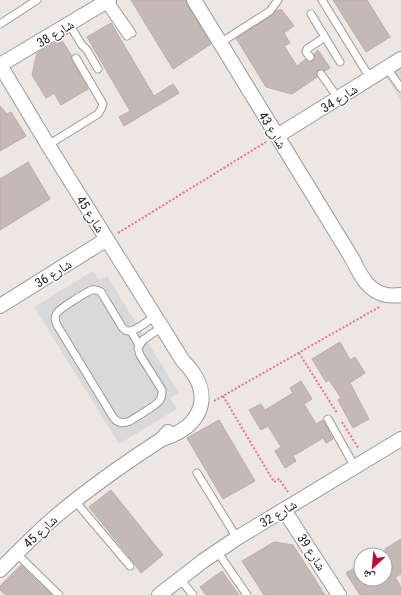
<svg xmlns="http://www.w3.org/2000/svg" width="401" height="595" font-family="'Roboto Condensed','Noto Naskh Arabic',sans-serif">
  <rect width="100%" height="100%" fill="#ede7e3"/>
  <path fill="#d9d9d9" d="M401 67V101L386 76Z
    M93 271 99 280 107 276 179 393 170 398 177 409 119 444 34 307Z"/>
  <path fill="#c5b9b7" stroke="#beaba6" d="M131 0H186L187 4 211 44 173 69Z
    M333 0H367L390 37 366 52Z
    M281 9 294 26 284 33 290 43 284 46 297 66 306 59 309 62 313 61 315 58 314 54 318 50 330 68 325 71 323 69 318 70 316 72 317 77 292 94 266 87 236 38 273 15 275 12Z
    M111 23 154 96 173 84 179 93 124 126 119 117 130 111 87 37Z
    M61 39 72 56V61L88 89 61 105 54 93 46 98 32 75 37 53Z
    M0 106 7 114 11 112 26 136 0 151Z
    M28 162 50 199 0 230V179Z
    M340 342 350 360 355 357 365 373 350 383 369 419 353 428 338 400 341 398 329 380 326 382 312 359Z
    M301 381 312 399 304 404 316 424 323 420 333 439 326 443 323 438 293 456 296 461 285 468 275 451 281 447 268 426 261 430 249 410 261 404 265 410 293 393 290 388Z
    M219 420 255 481 223 499 187 438Z
    M111 490 163 555 141 573 134 563 89 507Z
    M401 539V574L395 577 401 587V595H360L346 573 361 564V579H385V549Z
    M274 542 293 545 325 595H264L242 561Z
    M21 565 28 572 52 595H6L0 590V586Z
    M222 571 239 595H206L200 587Z"/>
  <g fill="none" stroke-linecap="round" stroke-linejoin="round">
    <defs>
      <path id="service" d="M109 0 132 33
        M322 0 370 78
        M104 2 127 36
        M311 14 340 62
        M0 24 37 0
        M69 24 82 45 87 50 98 69
        M220 43 270 11 278 0
        M310 57 306 52 307 49 325 37
        M387 68 401 88
        M321 74 338 98
        M48 145 98 114 101 109 103 104 76 58
        M155 316C149 320 135 332 128 331 125 331 124 329 122 327L101 292C98 290 96 289 92 290 88 291 59 309 57 313 54 317 55 321 57 325L113 417C117 423 123 424 130 421 137 416 155 407 160 400 162 397 162 394 162 390L140 355 138 348 143 340 162 327
        M131 331 139 345
        M328 419 355 467
        M197 473 237 538
        M75 501 130 566
        M217 551 247 595
        M16 553 59 595
        M180 579 193 595"/>
      <path id="minor" d="M194 0 353 260C363 282 374 299 401 295
        M0 65 48 145 183 361C215 393 204 426 162 439
        M0 65 109 0
        M277 136 401 59
        M0 306 107 239
        M284 510 339 595
        M0 570C18 552 36 533 55 517 89 488 125 463 162 439L168 432
        M159 595 203 561 237 538 401 439"/>
    </defs>
    <use href="#service" stroke="#9a9a9a" stroke-width="9"/>
    <use href="#minor" stroke="#9a9a9a" stroke-width="16"/>
    <path stroke="#f26f83" stroke-width="2" stroke-dasharray="2 2" stroke-linecap="butt" d="M118 233 266 142
      M299 353 337 413
      M223 396 274 482 279 479 288 492
      M214 401 381 306
      M342 422 359 449"/>
    <use href="#service" stroke="#fff" stroke-width="7"/>
    <use href="#minor" stroke="#fff" stroke-width="14"/>
  </g>
  <g text-anchor="middle" stroke-width="3" stroke-linejoin="round" paint-order="stroke">
    <g font-size="13" fill="#1d1d1d" stroke="#fff">
      <text transform="translate(55 33) rotate(-31)" y="5">شارع 38</text>
      <text transform="translate(339 98) rotate(-32)" y="5">شارع 34</text>
      <text transform="translate(273 130) rotate(59)" y="5">شارع 43</text>
      <text transform="translate(91 214) rotate(58)" y="5">شارع 45</text>
      <text transform="translate(53 273) rotate(-32)" y="5">شارع 36</text>
      <text transform="translate(278 513) rotate(-31)" y="5">شارع 32</text>
      <text transform="translate(40 531) rotate(-43)" y="5">شارع 45</text>
      <text transform="translate(312 552) rotate(57)" y="5">شارع 39</text>
    </g>
  </g>
  <g transform="translate(373 567) rotate(206)"><circle r="19" fill="#ffffff" stroke="#a5a5a5"/>
  <path d="M0-3L7 15L0 10L-7 15Z" fill="#bf0a39"/>
  <text y="-6" font-size="11" font-weight="bold" text-anchor="middle" fill="#1d1d1d">ش</text>
  </g>
</svg>
